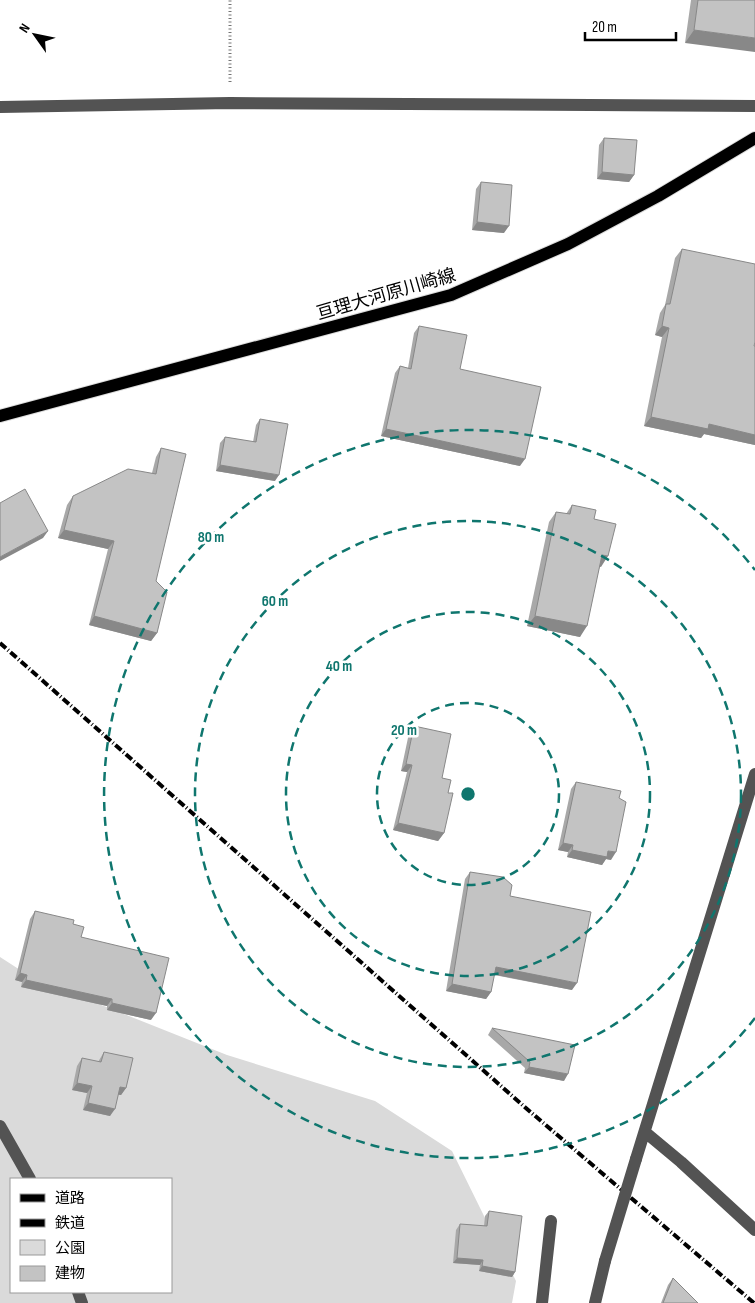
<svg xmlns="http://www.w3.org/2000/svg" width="755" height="1303" font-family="'Sofia Sans Condensed','Noto Sans JP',sans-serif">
  <rect width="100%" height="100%" fill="#fff"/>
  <path fill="#dadada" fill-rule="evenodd" d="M0 957 31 977 227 1055 375 1101 452 1151 516 1281 512 1303H0ZM11 1179H171V1292H11Z"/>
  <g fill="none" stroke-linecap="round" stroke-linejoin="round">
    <defs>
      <path id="major" d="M0 416 451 295 568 244 658 196 755 138"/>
    </defs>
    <use href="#major" stroke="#dbdbdb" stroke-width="14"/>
    <path stroke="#757575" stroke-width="3" stroke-dasharray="1 2.5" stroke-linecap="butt" d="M230 82V0"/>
    <path stroke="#535353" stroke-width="12" d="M0 107 230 103 755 106
      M0 1126 30 1179
      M645 1132 681 1162 755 1230
      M636 1159 755 774
      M78 1292 82 1303
      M542 1303 551 1221
      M595 1303 605 1261"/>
    <use href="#major" stroke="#000" stroke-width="12"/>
    <path stroke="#000" stroke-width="4" stroke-dasharray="8 2.5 1 2.5" stroke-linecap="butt" d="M0 643 527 1109 754 1303"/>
    <path stroke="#535353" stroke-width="12" d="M605 1261 636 1159"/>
  </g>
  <path fill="#a8a8a8" d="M691 0H755L685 43Z
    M604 138 634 175 629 182 597 179 599 145Z
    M481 182 504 233 472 230 476 189Z
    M682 249 755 346V445L704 434 701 438 644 426 662 337 655 335 660 313 665 305 675 258Z
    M419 326 460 369 520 466 381 436 395 373 400 366 408 368 414 333Z
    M260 419 275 481 216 471 220 443 225 437 253 442 256 425Z
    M161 448 156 581 157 633 151 641 89 625 108 549 58 538 67 505 73 496 152 473 156 457Z
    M572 505 594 519 601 567 600 566 580 637 527 626 549 522 556 512 566 514Z
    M414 726 442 778 448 793 444 833 438 841 393 830 407 772 401 771 409 733Z
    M576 782 611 860 606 859 602 865 567 857 568 852 558 850 571 789Z
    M470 872 510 896 572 990 494 975 491 992 486 999 446 991 465 879Z
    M35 911 73 924 81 937 151 1020 107 1010V1006L21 987 22 982 15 980 30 919Z
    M492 1028 564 1081 524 1073 525 1068 488 1035Z
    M104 1052 126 1088 121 1095H118L110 1116 83 1110 87 1093 72 1090 77 1066 82 1058 98 1062Z
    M489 1211 515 1272 512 1277 479 1271 480 1265 453 1263 456 1230 460 1224 484 1226 485 1216Z
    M673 1278 698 1303H661L668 1285Z"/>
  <path fill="#888" d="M694 30 755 38V52L685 43Z
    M602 172 634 175 629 182 597 179Z
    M477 222 509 226 504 233 472 230Z
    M662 326 669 328 662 337 655 335Z
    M651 417 709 424 755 435V445L704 434 701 438 644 426Z
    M386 429 525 459 520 466 381 436Z
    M220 465 279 475 275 481 216 471Z
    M64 530 114 541 108 549 58 538Z
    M48 531 43 538 0 561V557Z
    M602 555 608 556 601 567 595 565Z
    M94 616 157 633 151 641 89 625Z
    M535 616 587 626 580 637 527 626Z
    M406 764 412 765 407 772 401 771Z
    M398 823 444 833 438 841 393 830Z
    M563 843 573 845 568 852 558 850Z
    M572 850 608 851 616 852 611 860 606 859 602 865 567 857Z
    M496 967 577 983 572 990 491 974Z
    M20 973 27 975 22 982 15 980Z
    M26 980 112 999 107 1006 21 987Z
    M452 984 491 992 486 999 446 991Z
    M112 1003 156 1013 151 1020 107 1010Z
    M529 1067 568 1074 564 1081 524 1073Z
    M77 1083 92 1086 87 1093 72 1090Z
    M120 1087 126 1088 121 1095 115 1094Z
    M88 1103 115 1109 110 1116 83 1110Z
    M457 1258 483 1260 480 1265 453 1263Z
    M482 1266 515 1272 512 1277 479 1271Z"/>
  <path fill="#c3c3c3" stroke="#888" d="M698 0H755V38L694 30Z
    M604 138 637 140 634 175 602 172Z
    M481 182 512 185 509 226 477 222Z
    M682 249 755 264V342L754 346H755V435L709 424 708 429 651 417 669 328 662 326 666 304H670Z
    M419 326 467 335 460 369 541 387 525 459 386 429 400 366 411 369Z
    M260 419 288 424 279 475 220 465 225 437 256 442Z
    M161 448 186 454 156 581 167 592 157 633 94 616 114 541 64 530 73 496 128 469 156 474Z
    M25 489 48 531 0 557V503Z
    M572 505 596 510 594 519 616 524 608 556 602 555 587 626 535 616 556 512 570 514Z
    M414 726 451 734 442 778 451 780 448 793H453L444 833 398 823 412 765 406 764Z
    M576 782 621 791 619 798 626 802 616 852 608 851 607 857 572 850 573 845 563 843Z
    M470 872 503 877 512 885 510 896 591 912 577 983 496 967 491 992 452 984Z
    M35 911 74 920 73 924 84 927 81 937 169 958 156 1013 112 1003V999L26 980 27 975 20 973Z
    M492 1028 575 1045 568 1074 529 1067 530 1062Z
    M104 1052 133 1058 126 1088 120 1087 115 1109 88 1103 92 1086 77 1083 82 1058 101 1062Z
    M489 1211 522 1216 515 1272 482 1266 483 1260 457 1258 460 1224 487 1226Z
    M673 1278 698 1303H663Z"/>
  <g fill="none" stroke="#0f766e" stroke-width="2.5" stroke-dasharray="9 6">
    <circle cx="468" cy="794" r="91"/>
    <circle cx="468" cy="794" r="182"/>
    <circle cx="468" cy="794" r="273"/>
    <path d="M755 1018A364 364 0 1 1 755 570"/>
  </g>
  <g text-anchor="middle" stroke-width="5" stroke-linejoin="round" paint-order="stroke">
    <g font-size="18" fill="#000" stroke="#fff">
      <text transform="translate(386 294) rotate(-16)" y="6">亘理大河原川崎線</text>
    </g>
  </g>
  <circle cx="468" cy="794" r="8" fill="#0f766e" stroke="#fff" stroke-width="2.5"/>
  <g font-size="15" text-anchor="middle" font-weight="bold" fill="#0f766e" stroke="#fff" stroke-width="5" stroke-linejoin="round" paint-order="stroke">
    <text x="211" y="542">80 m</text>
    <text x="275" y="606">60 m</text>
    <text x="339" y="671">40 m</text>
    <text x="404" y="735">20 m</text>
  </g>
  <rect x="10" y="1178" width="162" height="115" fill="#ffffff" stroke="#999999"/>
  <rect x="20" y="1194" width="25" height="8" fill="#000000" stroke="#999999"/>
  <text x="55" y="1203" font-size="15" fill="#000000">道路</text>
  <rect x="20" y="1219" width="25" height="8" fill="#000000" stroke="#999999"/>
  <text x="55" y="1228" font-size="15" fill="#000000">鉄道</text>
  <rect x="20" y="1240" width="25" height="15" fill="#dadada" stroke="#999999"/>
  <text x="55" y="1253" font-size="15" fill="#000000">公園</text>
  <rect x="20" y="1266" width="25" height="15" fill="#c3c3c3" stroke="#999999"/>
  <text x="55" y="1278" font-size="15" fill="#000000">建物</text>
  <g transform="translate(35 35) rotate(303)" stroke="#ffffff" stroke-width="4" paint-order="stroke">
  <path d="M0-4L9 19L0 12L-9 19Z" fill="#000000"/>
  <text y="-8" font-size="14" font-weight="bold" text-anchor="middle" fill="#000000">N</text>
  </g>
  <path d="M585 32v8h91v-8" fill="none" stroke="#000000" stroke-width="2.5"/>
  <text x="592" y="32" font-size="15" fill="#000000" stroke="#ffffff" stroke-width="4" paint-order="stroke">20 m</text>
</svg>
